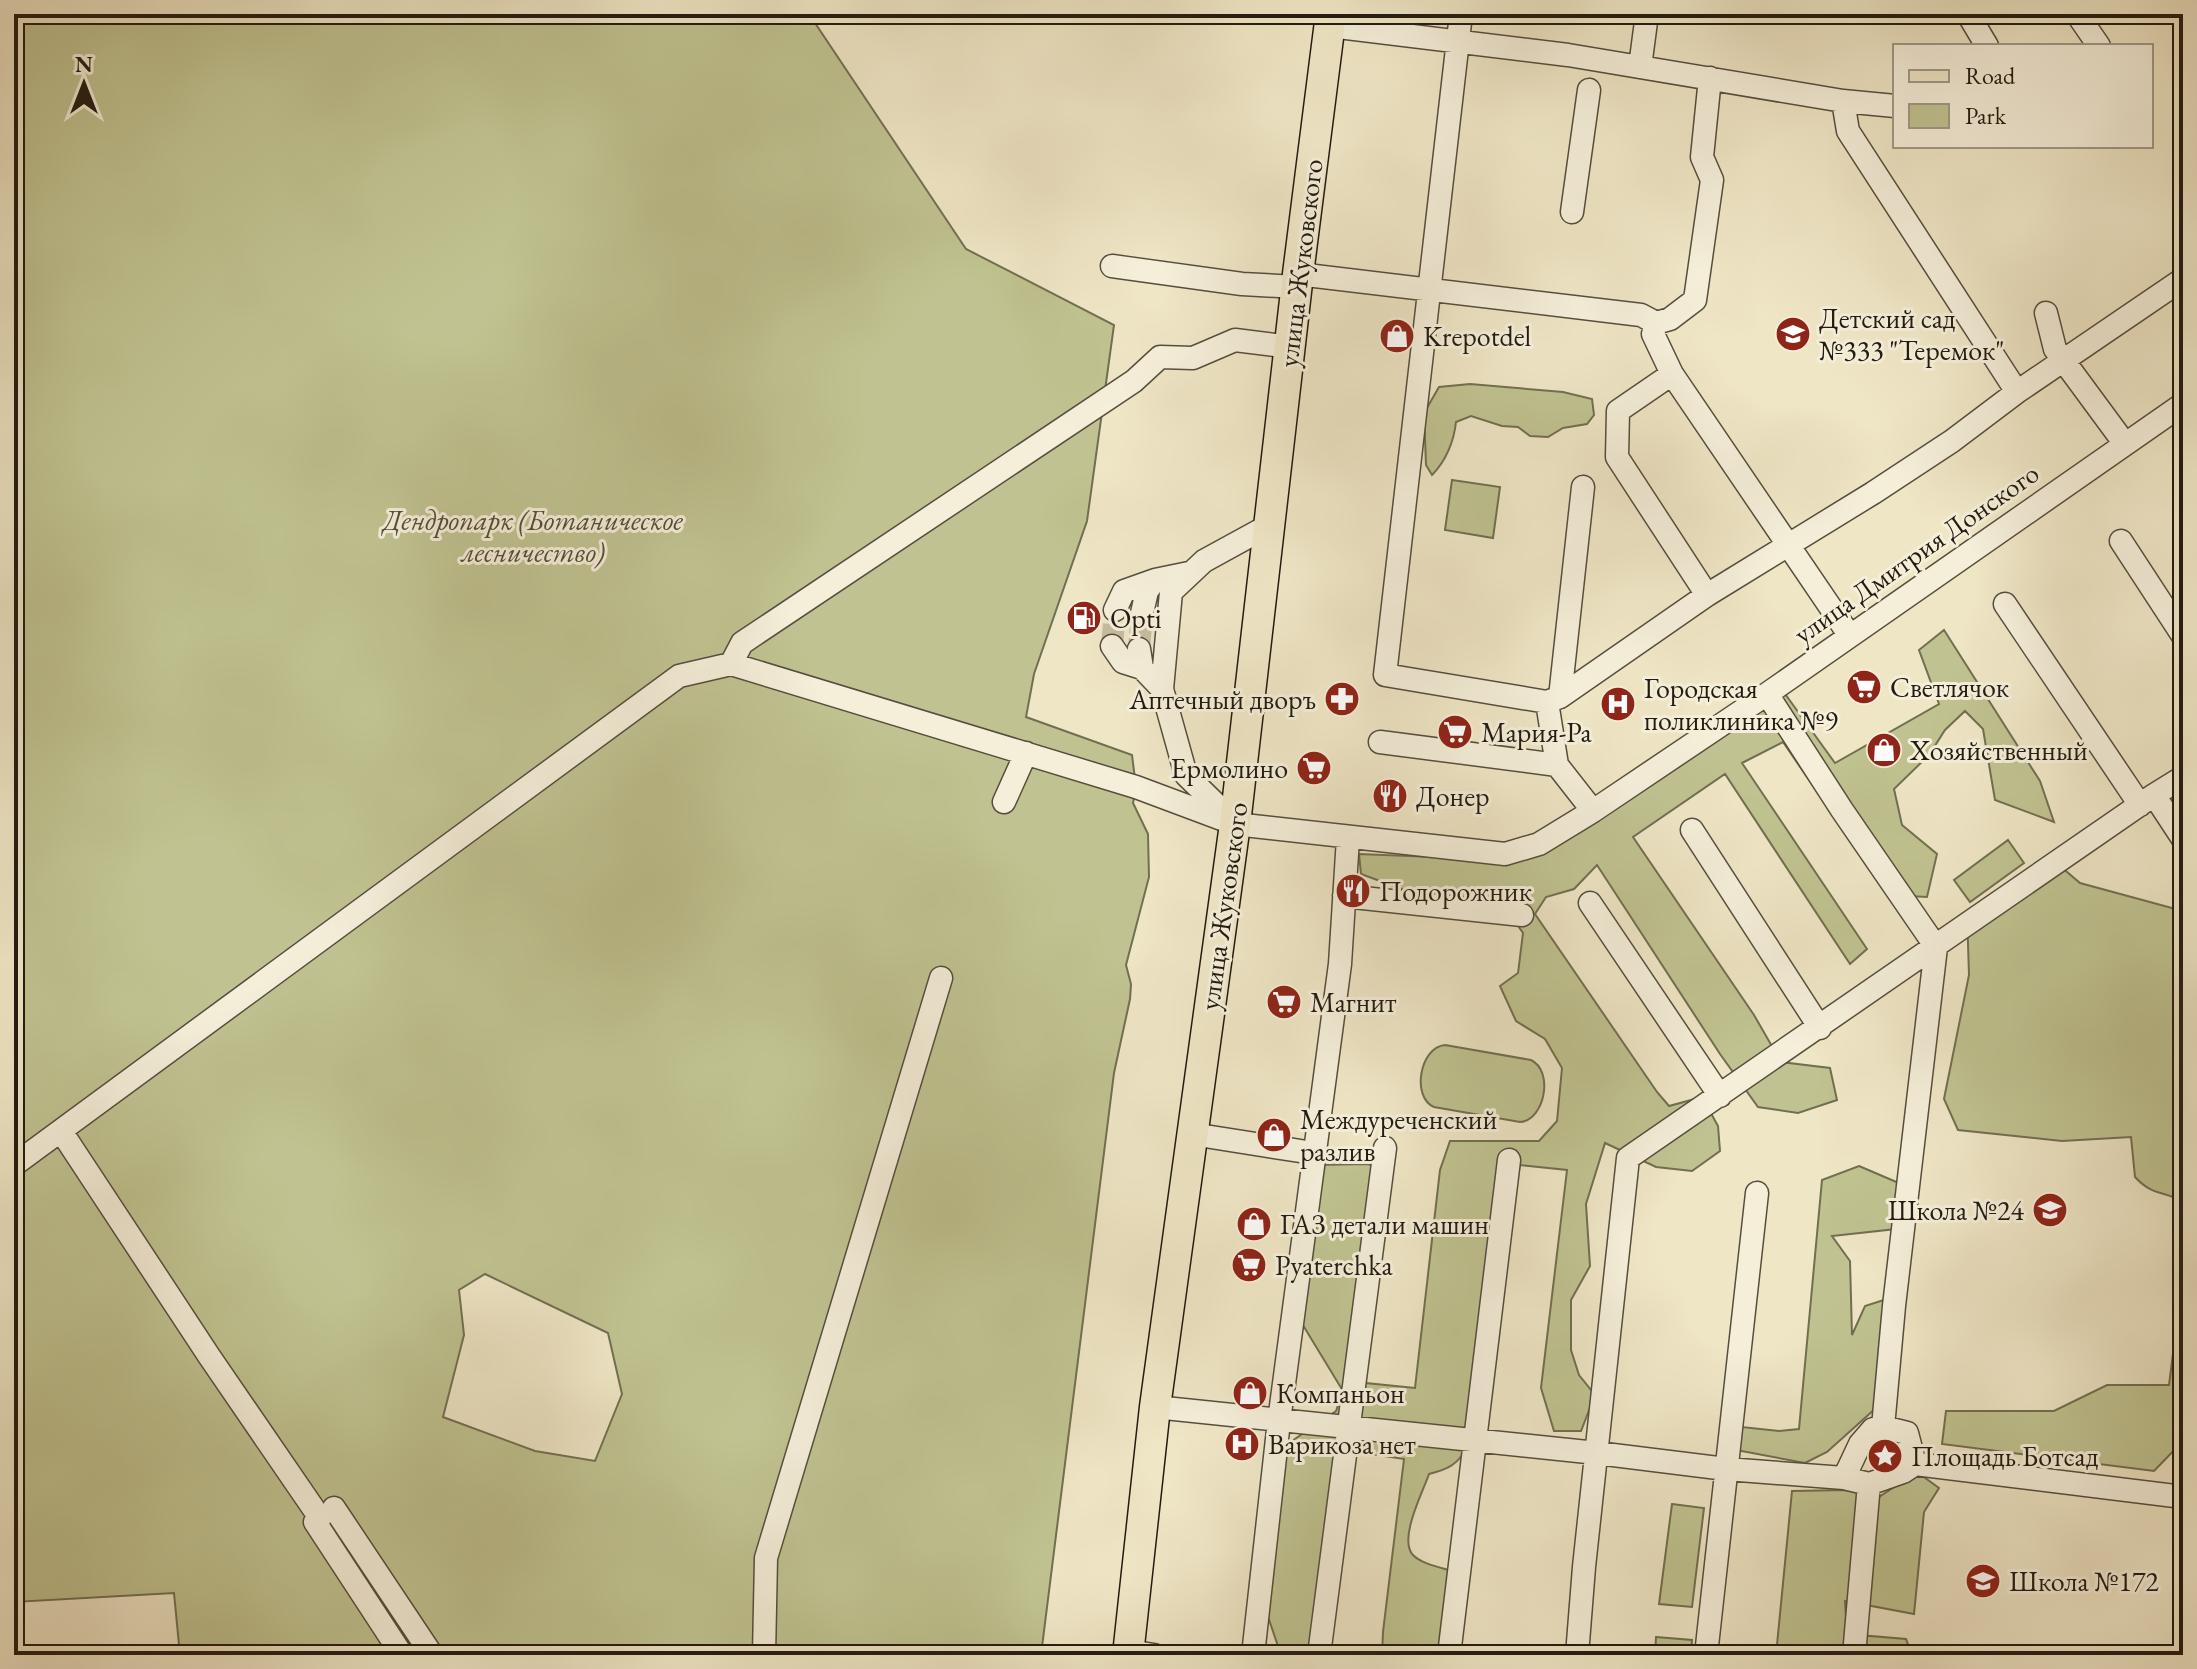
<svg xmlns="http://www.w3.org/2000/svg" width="2197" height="1669" font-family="'EB Garamond',serif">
  <rect width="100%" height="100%" fill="#efe6c6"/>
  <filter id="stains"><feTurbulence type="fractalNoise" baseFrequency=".0025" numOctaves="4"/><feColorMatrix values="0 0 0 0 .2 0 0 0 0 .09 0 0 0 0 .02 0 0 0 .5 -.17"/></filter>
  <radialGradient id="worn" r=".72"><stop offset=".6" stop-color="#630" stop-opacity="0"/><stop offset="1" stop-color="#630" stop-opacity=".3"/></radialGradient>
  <path fill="#c0c391" stroke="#716f51" stroke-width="2" fill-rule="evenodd" d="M14 14H809L966 249 1114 325 1087 521 1034 674 1026 717 1132 755 1136 787 1133 803 1148 834 1149 877 1126 965 1131 984 1130 999 1114 1073 1041 1655H180L174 1593 14 1602ZM485 1274 608 1333 622 1394 595 1461 535 1451 443 1417 464 1335 459 1290Z
    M1470 384 1563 392 1592 399 1594 415 1587 424 1563 428 1548 437 1530 436 1518 427 1502 426 1471 416 1456 422C1454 441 1446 461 1432 475L1426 465 1424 413 1439 387Z
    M1452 480 1500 487 1493 538 1445 530Z
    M1944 630 2040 781 2054 822 1995 800 1983 729 1965 711 1945 730 1929 755 1894 789 1902 825 1937 854 1927 897 1888 895 1783 742 1742 763 1867 949 1850 964 1725 774 1633 837 1754 1015 1781 1062 1830 1068 1837 1100 1798 1113 1758 1107 1720 1054 1597 865 1574 889 1546 897 1535 914 1657 1092 1669 1106 1702 1097 1718 1126 1720 1151 1692 1171 1656 1167 1605 1143 1586 1204 1590 1266 1571 1300V1350L1579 1375 1595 1395 1581 1431H1554L1541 1388 1567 1170 1520 1165 1463 1454C1454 1467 1444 1470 1429 1474 1423 1492 1398 1539 1413 1555 1421 1564 1443 1568 1455 1572L1448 1655H1382L1383 1632 1404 1459 1345 1450 1320 1641 1288 1655H1281L1263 1602 1283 1447 1336 1411 1343 1391 1298 1317 1315 1165 1367 1164 1382 1168 1356 1382 1415 1388 1440 1170 1450 1141H1539L1557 1121 1562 1068 1545 1039 1516 1021 1500 986 1518 973 1523 933 1506 909 1434 901 1361 874 1359 854 1508 860 1783 691 1835 763 1939 704 1919 650Z
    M2008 840 2024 863 1970 902 1954 880Z
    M2053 860 2080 883 2183 911V1203C2168 1190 2154 1198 2135 1177L2131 1137 2062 1141 1958 1130 1944 1099 1969 975 1967 912Z
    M1445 1045 1531 1060C1554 1071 1545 1120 1520 1122L1434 1107C1411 1097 1420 1047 1445 1045Z
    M1859 1166 1901 1184 1896 1229 1832 1236 1850 1261 1852 1335 1865 1306 1890 1298 1876 1408 1827 1452 1805 1463 1736 1450 1742 1427 1779 1431 1799 1429 1822 1180Z
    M2183 1275V1441L2154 1471 1942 1444 1946 1411H2054L2107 1385H2169Z
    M1917 1472 1939 1488 1924 1512 1914 1614 1845 1601 1847 1634 1906 1639 1912 1655H1776L1792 1491 1847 1490 1879 1497Z
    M1672 1504 1704 1508 1692 1607 1659 1604Z
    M1656 1637 1692 1640 1691 1655H1655Z"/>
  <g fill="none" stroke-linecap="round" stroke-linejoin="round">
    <path stroke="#c6bda2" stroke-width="22" stroke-dasharray="22 11" stroke-linecap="butt" d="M1112 646 1115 610
      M1139 649 1142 613"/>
    <defs>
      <path id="minor" d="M1461 14 1385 675 1547 702 1560 697 1707 595 1873 493 1952 441 2017 392 2183 279
        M1968 14 1987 46
        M2077 14 2099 46
        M1330 26 1568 55 1843 101 1895 106
        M1640 67 1647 14
        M1843 101 1848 131 2017 392
        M1572 212 1589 90
        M1112 266 1242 284 1297 287
        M1298 274 1641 315 1656 323 1670 319 1695 300 1712 180 1702 157 1710 78
        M2046 313 2055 349 2125 444
        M1656 323 1653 334 1672 374 1850 636
        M1672 374 1618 411 1617 457 1707 595
        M2121 541 2183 636
        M2005 604 2140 805
        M1115 610 1124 591 1155 580
        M1142 613 1147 591 1155 580 1189 573
        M1112 646 1123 662 1142 668
        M1139 649 1142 668 1162 689
        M731 664 742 643 1134 381 1160 357 1193 358 1235 340 1290 347
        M1767 694 1842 810 1936 947 1894 1306 1883 1427
        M1560 697 1583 487
        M1547 702 1557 765 1593 811
        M1380 742 1557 765
        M2154 795 2183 777
        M1004 802 1026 753
        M1229 817 1186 775 1162 689 1171 592 1204 561 1268 526
        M1692 830 1820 1028
        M1344 896 1522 915
        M1590 903 1720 1096
        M61 1131 209 1356 320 1518
        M1192 1134 1313 1153
        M14 1165 679 676 731 664 1136 787 1235 824 1505 854 1539 844 1593 811 1767 694 2183 404
        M1155 1407 1597 1453 1726 1469 1844 1478 1869 1484 1903 1472 1915 1464 2183 1497
        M1844 1478 1860 1444 1873 1429 1883 1427 1907 1433 1915 1464
        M334 1508 432 1655
        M315 1522 402 1655
        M1129 1651 1154 1655
        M764 1655 766 1558 941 978
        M1253 1655 1279 1421 1340 964 1348 838
        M1319 1655 1385 1148
        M1449 1655 1509 1160
        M1577 1655 1584 1567 1628 1158 2154 795 2183 839
        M1706 1655 1757 1193
        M1854 1655 1869 1484"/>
      <path id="major" d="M1128 1655 1155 1407 1235 824 1298 274 1331 14"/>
    </defs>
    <use href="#minor" stroke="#554e3e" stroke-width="25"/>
    <use href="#major" stroke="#221b11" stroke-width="33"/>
    <use href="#minor" stroke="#f5efda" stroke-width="22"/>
    <use href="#major" stroke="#efe6c6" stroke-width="30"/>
  </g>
  <defs>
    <symbol id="school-disc" viewBox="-11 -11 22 22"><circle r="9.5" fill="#8f2418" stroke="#f5efda"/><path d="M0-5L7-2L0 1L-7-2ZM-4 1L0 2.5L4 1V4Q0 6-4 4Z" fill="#fff"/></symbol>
    <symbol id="shop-disc" viewBox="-11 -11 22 22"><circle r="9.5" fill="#8f2418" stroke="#f5efda"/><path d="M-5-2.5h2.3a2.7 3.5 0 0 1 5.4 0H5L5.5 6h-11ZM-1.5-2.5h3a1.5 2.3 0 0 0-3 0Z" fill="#fff"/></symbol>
    <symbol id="fuel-disc" viewBox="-11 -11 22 22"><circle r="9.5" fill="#8f2418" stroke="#f5efda"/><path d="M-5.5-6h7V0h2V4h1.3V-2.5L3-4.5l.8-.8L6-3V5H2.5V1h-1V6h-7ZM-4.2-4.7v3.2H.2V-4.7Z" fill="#fff"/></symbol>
    <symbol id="supermarket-disc" viewBox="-11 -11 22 22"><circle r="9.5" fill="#8f2418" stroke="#f5efda"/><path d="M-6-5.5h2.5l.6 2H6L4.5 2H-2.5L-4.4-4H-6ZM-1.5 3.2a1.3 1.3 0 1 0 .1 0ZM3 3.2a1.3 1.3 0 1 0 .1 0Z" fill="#fff"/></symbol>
    <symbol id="pharmacy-disc" viewBox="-11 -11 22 22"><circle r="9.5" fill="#8f2418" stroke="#f5efda"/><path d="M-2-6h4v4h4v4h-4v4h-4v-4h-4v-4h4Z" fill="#fff"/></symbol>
    <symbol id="hospital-disc" viewBox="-11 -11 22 22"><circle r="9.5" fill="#8f2418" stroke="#f5efda"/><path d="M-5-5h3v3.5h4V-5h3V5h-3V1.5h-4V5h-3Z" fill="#fff"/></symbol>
    <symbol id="restaurant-disc" viewBox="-11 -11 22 22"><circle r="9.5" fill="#8f2418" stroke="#f5efda"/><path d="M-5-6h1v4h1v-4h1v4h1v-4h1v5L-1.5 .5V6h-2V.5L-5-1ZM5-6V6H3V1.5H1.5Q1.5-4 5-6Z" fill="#fff"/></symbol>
    <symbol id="sight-disc" viewBox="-11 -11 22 22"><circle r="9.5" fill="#8f2418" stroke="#f5efda"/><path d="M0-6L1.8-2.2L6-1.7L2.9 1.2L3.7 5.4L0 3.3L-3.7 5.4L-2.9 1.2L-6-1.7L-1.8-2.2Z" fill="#fff"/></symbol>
  </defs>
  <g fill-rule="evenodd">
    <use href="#school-disc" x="1773" y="314" width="40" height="40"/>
    <use href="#shop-disc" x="1377" y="316" width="40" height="40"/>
    <use href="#fuel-disc" x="1064" y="598" width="40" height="40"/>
    <use href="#supermarket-disc" x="1844" y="667" width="40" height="40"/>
    <use href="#pharmacy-disc" x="1322" y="679" width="40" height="40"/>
    <use href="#hospital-disc" x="1598" y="684" width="40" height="40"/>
    <use href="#supermarket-disc" x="1435" y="712" width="40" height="40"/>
    <use href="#shop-disc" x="1864" y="730" width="40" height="40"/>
    <use href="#supermarket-disc" x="1294" y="748" width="40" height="40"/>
    <use href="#restaurant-disc" x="1370" y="776" width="40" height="40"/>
    <use href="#restaurant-disc" x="1333" y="871" width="40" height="40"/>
    <use href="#supermarket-disc" x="1264" y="982" width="40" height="40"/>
    <use href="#shop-disc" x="1254" y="1115" width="40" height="40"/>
    <use href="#school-disc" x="2030" y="1190" width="40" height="40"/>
    <use href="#shop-disc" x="1234" y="1204" width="40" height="40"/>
    <use href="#supermarket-disc" x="1229" y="1245" width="40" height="40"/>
    <use href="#shop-disc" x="1230" y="1373" width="40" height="40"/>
    <use href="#hospital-disc" x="1222" y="1424" width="40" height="40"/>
    <use href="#sight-disc" x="1865" y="1436" width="40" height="40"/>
    <use href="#school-disc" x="1963" y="1561" width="40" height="40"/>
  </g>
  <g text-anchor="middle" stroke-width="6" stroke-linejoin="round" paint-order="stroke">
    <g font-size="28" fill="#221b11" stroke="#f5efda">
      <text transform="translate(1300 263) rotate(-83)" y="10">улица Жуковского</text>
      <text transform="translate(1916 553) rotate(-35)" y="10">улица Дмитрия Донского</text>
      <text transform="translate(1223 906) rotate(-82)" y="10">улица Жуковского</text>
    </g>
    <g font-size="28" fill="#221b11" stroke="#f5efda" text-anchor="start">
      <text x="1819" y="328">Детский сад<tspan x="1819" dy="32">№333 "Теремок"</tspan></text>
      <text x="1423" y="346">Krepotdel</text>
      <text x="1110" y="628">Opti</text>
      <text x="1890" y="697">Светлячок</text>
      <text x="1644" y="698">Городская<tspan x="1644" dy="32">поликлиника №9</tspan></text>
      <text x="1316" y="709" text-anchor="end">Аптечный дворъ</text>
      <text x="1481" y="742">Мария-Ра</text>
      <text x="1910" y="760">Хозяйственный</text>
      <text x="1288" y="778" text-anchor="end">Ермолино</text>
      <text x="1416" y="806">Донер</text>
      <text x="1379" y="901">Подорожник</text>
      <text x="1310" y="1012">Магнит</text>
      <text x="1300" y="1129">Междуреченский<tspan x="1300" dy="32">разлив</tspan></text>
      <text x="2024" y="1220" text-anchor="end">Школа №24</text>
      <text x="1280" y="1234">ГАЗ детали машин</text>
      <text x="1275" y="1275">Pyaterchka</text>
      <text x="1276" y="1403">Компаньон</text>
      <text x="1268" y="1454">Варикоза нет</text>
      <text x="1911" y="1466">Площадь Ботсад</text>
      <text x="2009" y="1591">Школа №172</text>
    </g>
    <g font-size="28" font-style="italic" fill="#514d37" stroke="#f5efda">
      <text x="533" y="530">Дендропарк (Ботаническое<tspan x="533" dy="32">лесничество)</tspan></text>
    </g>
  </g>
  <rect width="2197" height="1669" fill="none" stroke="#efe6c6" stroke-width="48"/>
  <rect x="16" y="16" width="2165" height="1637" fill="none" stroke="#221b11" stroke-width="4"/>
  <rect x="24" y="24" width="2149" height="1621" fill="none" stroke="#221b11" stroke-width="2"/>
  <rect x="1893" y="44" width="260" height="104" fill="#f5efda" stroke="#a19a8a" stroke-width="2"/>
  <rect x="1909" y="70" width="40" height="12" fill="#efe6c6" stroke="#a19a8a" stroke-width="2"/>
  <text x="1965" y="84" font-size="24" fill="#221b11">Road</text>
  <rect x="1909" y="104" width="40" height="24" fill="#c0c391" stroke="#a19a8a" stroke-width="2"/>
  <text x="1965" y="124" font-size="24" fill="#221b11">Park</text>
  <g transform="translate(84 84)" stroke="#f5efda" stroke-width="6" paint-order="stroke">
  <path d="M0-6L14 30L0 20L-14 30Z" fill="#221b11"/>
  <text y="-12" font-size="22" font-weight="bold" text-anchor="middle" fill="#221b11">N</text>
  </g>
  <rect width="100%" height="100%" filter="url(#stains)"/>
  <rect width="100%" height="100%" fill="url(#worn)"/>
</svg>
